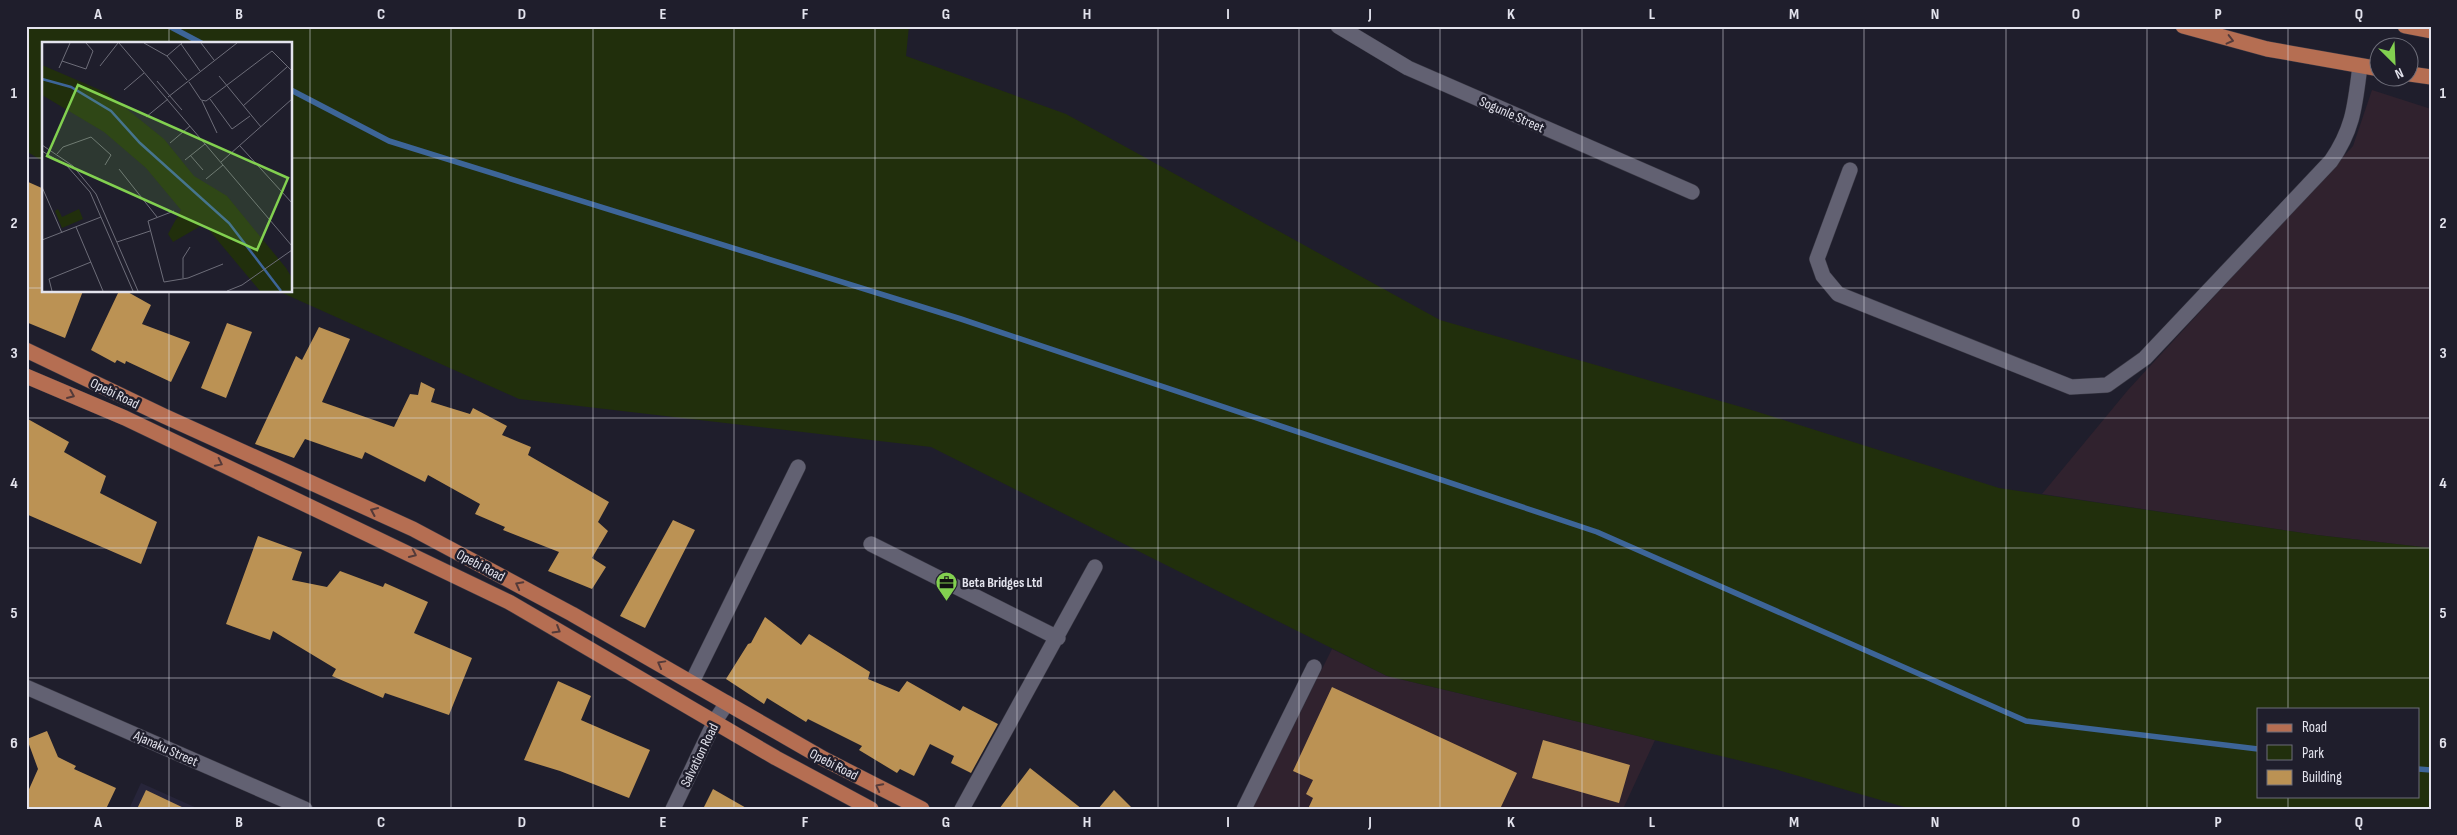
<svg xmlns="http://www.w3.org/2000/svg" width="2457" height="835" font-family="'Sofia Sans Condensed',sans-serif">
  <rect width="100%" height="100%" fill="#1f1e2c"/>
  <path fill="#30222e" d="M2372 90 2431 109V548L2317 535 2042 494 2128 390 2353 146Z
    M1332 649 1387 676 1655 740 1623 809H1252Z"/>
  <path fill="#27253a" d="M141 783 199 809H129Z"/>
  <path fill="#212f0c" fill-rule="evenodd" d="M26 26H909L906 56 1066 114 1440 320 1755 411 1999 488 2317 535 2431 548V809H1911L1775 769 1387 676 931 447 519 399 278 291H291V44H44V162L26 151ZM2258 709H2418V796H2258Z"/>
  <g fill="none" stroke-linecap="round" stroke-linejoin="round">
    <path stroke="#3d6598" stroke-width="5.5" d="M169 26 203 44
      M291 90 389 141 961 319 1597 532 2026 721 2258 749
      M2418 769 2431 770"/>
  </g>
  <path fill="#bb9254" d="M26 181 44 189V291H83L65 338 26 322Z
    M119 291H126L151 305 142 324 190 342 171 382 126 361 125 364 117 360 115 363 91 350Z
    M227 323 252 332 226 398 201 388Z
    M319 327 350 339 322 402 394 427 410 394 418 395 421 382 435 389 431 402 470 414 473 408 507 426 502 435 531 447 528 455 609 502 598 522 608 531 592 558 606 567 592 589 548 571 559 552 503 530 505 527 475 514 480 504 428 475 425 482 365 452 362 459 305 439 294 458 255 444 296 356 302 360Z
    M26 418 69 442 64 452 106 476 100 493 157 522 141 564 26 514Z
    M673 520 695 530 645 628 620 616Z
    M258 536 302 552 292 580 327 587 340 571 383 587 385 583 428 602 414 633 472 658 449 715 385 693 383 698 332 676 336 669 273 631 270 640 226 624Z
    M765 617 801 645 809 634 870 672 868 679 899 692 907 681 960 711 963 706 998 724 971 773 951 763 954 756 930 744 914 776 900 769 897 773 859 750 862 746 808 719 806 722 767 698 764 704 726 679 748 644 751 643Z
    M558 681 591 696 581 720 650 750 629 798 560 771 524 760Z
    M1332 687 1517 773 1500 809H1308L1313 798 1306 794 1313 780 1293 771Z
    M47 731 58 757 76 766 74 769 116 788 106 809H26V796L38 769 27 739Z
    M1543 740 1630 765 1619 803 1532 778Z
    M1030 768 1082 809H999Z
    M713 789 748 809H703Z
    M146 790 186 809H137Z
    M1114 790 1133 809H1098Z"/>
  <g fill="none" stroke-linecap="round" stroke-linejoin="round">
    <defs>
      <path id="minor" d="M1338 26 1408 68 1692 192
        M1850 170 1817 259 1823 276 1838 294 2071 387 2107 385 2145 358 2331 161C2354 128 2355 104 2360 66
        M871 544 1058 638
        M692 682 798 467
        M26 687 305 809
        M673 809 715 721 727 703
        M962 809 1095 567
        M1244 809 1314 667"/>
      <path id="primary" d="M2183 26 2267 49 2380 69
        M2405 26 2431 31
        M2410 74 2431 77
        M26 350 164 416 413 529 572 614 824 759 922 809
        M26 376 125 418 509 602 776 758 871 809"/>
    </defs>
    <use href="#minor" stroke="#393844" stroke-width="16"/>
    <use href="#primary" stroke="#393844" stroke-width="16"/>
    <use href="#minor" stroke="#626172" stroke-width="15"/>
    <use href="#primary" stroke="#b56e52" stroke-width="15"/>
  </g>
  <defs><path id="oneway-chevron" d="M-2-3.5L2.5 0L-2 3.5" fill="none" stroke-width="1.6" stroke-linecap="round" stroke-linejoin="round" transform="scale(1.25)"/></defs>
  <g stroke="#543a39">
    <use href="#oneway-chevron" transform="translate(2230 40) rotate(14)"/>
    <use href="#oneway-chevron" transform="translate(71 395) rotate(23)"/>
    <use href="#oneway-chevron" transform="translate(219 463) rotate(26)"/>
    <use href="#oneway-chevron" transform="translate(374 511) rotate(-156)"/>
    <use href="#oneway-chevron" transform="translate(413 554) rotate(25)"/>
    <use href="#oneway-chevron" transform="translate(519 585) rotate(-152)"/>
    <use href="#oneway-chevron" transform="translate(557 630) rotate(31)"/>
    <use href="#oneway-chevron" transform="translate(661 664) rotate(-151)"/>
    <use href="#oneway-chevron" transform="translate(879 787) rotate(-153)"/>
  </g>
  <path fill="none" stroke="#e3e3ed" stroke-width="1" stroke-opacity="0.55" d="M169 26V44M310 26V809M451 26V809M593 26V809M734 26V809M875 26V809M1017 26V809M1158 26V809M1299 26V809M1440 26V809M1582 26V809M1723 26V809M1864 26V809M2006 26V809M2147 26V809M2288 26V709M26 158H44M291 158H2431M26 288H44M291 288H2431M169 291V809M26 418H2431M26 548H2431M26 678H2431M2288 796V809"/>
  <defs>
    <symbol id="office-pin" viewBox="-11 -11 22 30"><path d="M0 17L-7.5 6A9.5 9.5 0 1 1 7.5 6Z" fill="#82d050" stroke="#1f1e2c"/><path d="M-6-3h4V-5.5h4V-3h4V5H-6ZM-1-4.5V-3h2v-1.5ZM-6 0V1H6V0Z" fill="#111"/></symbol>
  </defs>
  <g fill-rule="evenodd">
    <use href="#office-pin" x="934" y="570" width="25" height="34"/>
  </g>
  <g text-anchor="middle" stroke-width="5" stroke-linejoin="round" paint-order="stroke">
    <g font-size="14" fill="#e3e3ed" stroke="#1f1e2c">
      <text transform="translate(1512 114) rotate(24)" y="5">Sogunle Street</text>
      <text transform="translate(115 393) rotate(26)" y="5">Opebi Road</text>
      <text transform="translate(481 565) rotate(28)" y="5">Opebi Road</text>
      <text transform="translate(166 748) rotate(24)" y="5">Ajanaku Street</text>
      <text transform="translate(699 755) rotate(-64)" y="5">Salvation Road</text>
      <text transform="translate(834 764) rotate(27)" y="5">Opebi Road</text>
    </g>
    <g font-size="14" font-weight="bold" fill="#e3e3ed" stroke="#1f1e2c" text-anchor="start">
      <text x="962" y="587">Beta Bridges Ltd</text>
    </g>
  </g>
  <g transform="translate(42 42)">
    <rect width="250" height="250" fill="#1f1e2c"/>
    <path d="M0 23 65 51 122 97 152 134 185 154 244 226 250 236V249H218L162 182 131 200 126 192 139 168 104 126 62 90 0 53ZM16 167 20 175 37 167 41 177 20 186 13 169Z" fill="#212f0c"/>
    <path fill="none" stroke="#3d6598" stroke-width="2.5" d="M0 37 29 45 69 69 98 101 187 181 239 249"/>
    <path fill="none" stroke="#6d6d79" stroke-width="1" d="M77 1 250 204M102 1 125 14 145 38M159 1 172 18M139 2 158 29M125 14 140 1M20 19 44 27 51 9 44 1M58 24 76 1M17 26 28 1M177 34 219 85M115 39 140 68M147 40 159 58 164 59 230 9 250 29M82 48 102 31M126 55 195 1M168 57 190 87 208 74M160 59 175 91M201 64 245 25M104 75 126 57M128 101 148 84M0 103 31 124 54 152 96 249M198 104 250 161M0 109 25 124 48 150 91 249M15 112 21 105 49 95 69 113 63 123M148 113 161 128M143 118 163 102M179 120 250 57M77 127 115 175M164 137 181 123M0 145 20 191M132 169 106 179 122 240 146 236 181 222M34 185 61 249M0 198 59 175M75 200 108 189M141 236V216L148 205M10 249 7 237 49 220M185 249 200 243 250 208"/>
    <path fill="#82d050" fill-opacity="0.15" stroke="#82d050" stroke-width="2.5" d="M36 43 246 136 215 208 5 114Z"/>
    <rect width="250" height="250" fill="none" stroke="#e3e3ed" stroke-width="2.5"/>
  </g>
  <rect width="2457" height="835" fill="none" stroke="#1f1e2c" stroke-width="55"/>
  <rect x="2257" y="708" width="162" height="90" fill="#1f1e2c" stroke="#6d6d79"/>
  <rect x="2267" y="724" width="25" height="8" fill="#b56e52" stroke="#6d6d79"/>
  <text x="2302" y="732" font-size="15" fill="#e3e3ed">Road</text>
  <rect x="2267" y="745" width="25" height="15" fill="#212f0c" stroke="#6d6d79"/>
  <text x="2302" y="758" font-size="15" fill="#e3e3ed">Park</text>
  <rect x="2267" y="770" width="25" height="15" fill="#bb9254" stroke="#6d6d79"/>
  <text x="2302" y="782" font-size="15" fill="#e3e3ed">Building</text>
  <g transform="translate(2394 62) rotate(156)"><circle r="24" fill="#1f1e2c" stroke="#6d6d79"/>
  <path d="M0-4L9 19L0 12L-9 19Z" fill="#82d050"/>
  <text y="-8" font-size="14" font-weight="bold" text-anchor="middle" fill="#e3e3ed">N</text>
  </g>
  <rect x="28" y="28" width="2402" height="780" fill="none" stroke="#e3e3ed" stroke-width="2"/>
  <g font-size="16" text-anchor="middle" font-weight="bold" fill="#e3e3ed">
    <text x="98" y="19">A</text>
    <text x="239" y="19">B</text>
    <text x="381" y="19">C</text>
    <text x="522" y="19">D</text>
    <text x="663" y="19">E</text>
    <text x="805" y="19">F</text>
    <text x="946" y="19">G</text>
    <text x="1087" y="19">H</text>
    <text x="1228" y="19">I</text>
    <text x="1370" y="19">J</text>
    <text x="1511" y="19">K</text>
    <text x="1652" y="19">L</text>
    <text x="1794" y="19">M</text>
    <text x="1935" y="19">N</text>
    <text x="2076" y="19">O</text>
    <text x="2218" y="19">P</text>
    <text x="2359" y="19">Q</text>
    <text x="14" y="98">1</text>
    <text x="2443" y="98">1</text>
    <text x="14" y="228">2</text>
    <text x="2443" y="228">2</text>
    <text x="14" y="358">3</text>
    <text x="2443" y="358">3</text>
    <text x="14" y="488">4</text>
    <text x="2443" y="488">4</text>
    <text x="14" y="618">5</text>
    <text x="2443" y="618">5</text>
    <text x="14" y="748">6</text>
    <text x="2443" y="748">6</text>
    <text x="98" y="827">A</text>
    <text x="239" y="827">B</text>
    <text x="381" y="827">C</text>
    <text x="522" y="827">D</text>
    <text x="663" y="827">E</text>
    <text x="805" y="827">F</text>
    <text x="946" y="827">G</text>
    <text x="1087" y="827">H</text>
    <text x="1228" y="827">I</text>
    <text x="1370" y="827">J</text>
    <text x="1511" y="827">K</text>
    <text x="1652" y="827">L</text>
    <text x="1794" y="827">M</text>
    <text x="1935" y="827">N</text>
    <text x="2076" y="827">O</text>
    <text x="2218" y="827">P</text>
    <text x="2359" y="827">Q</text>
  </g>
</svg>
